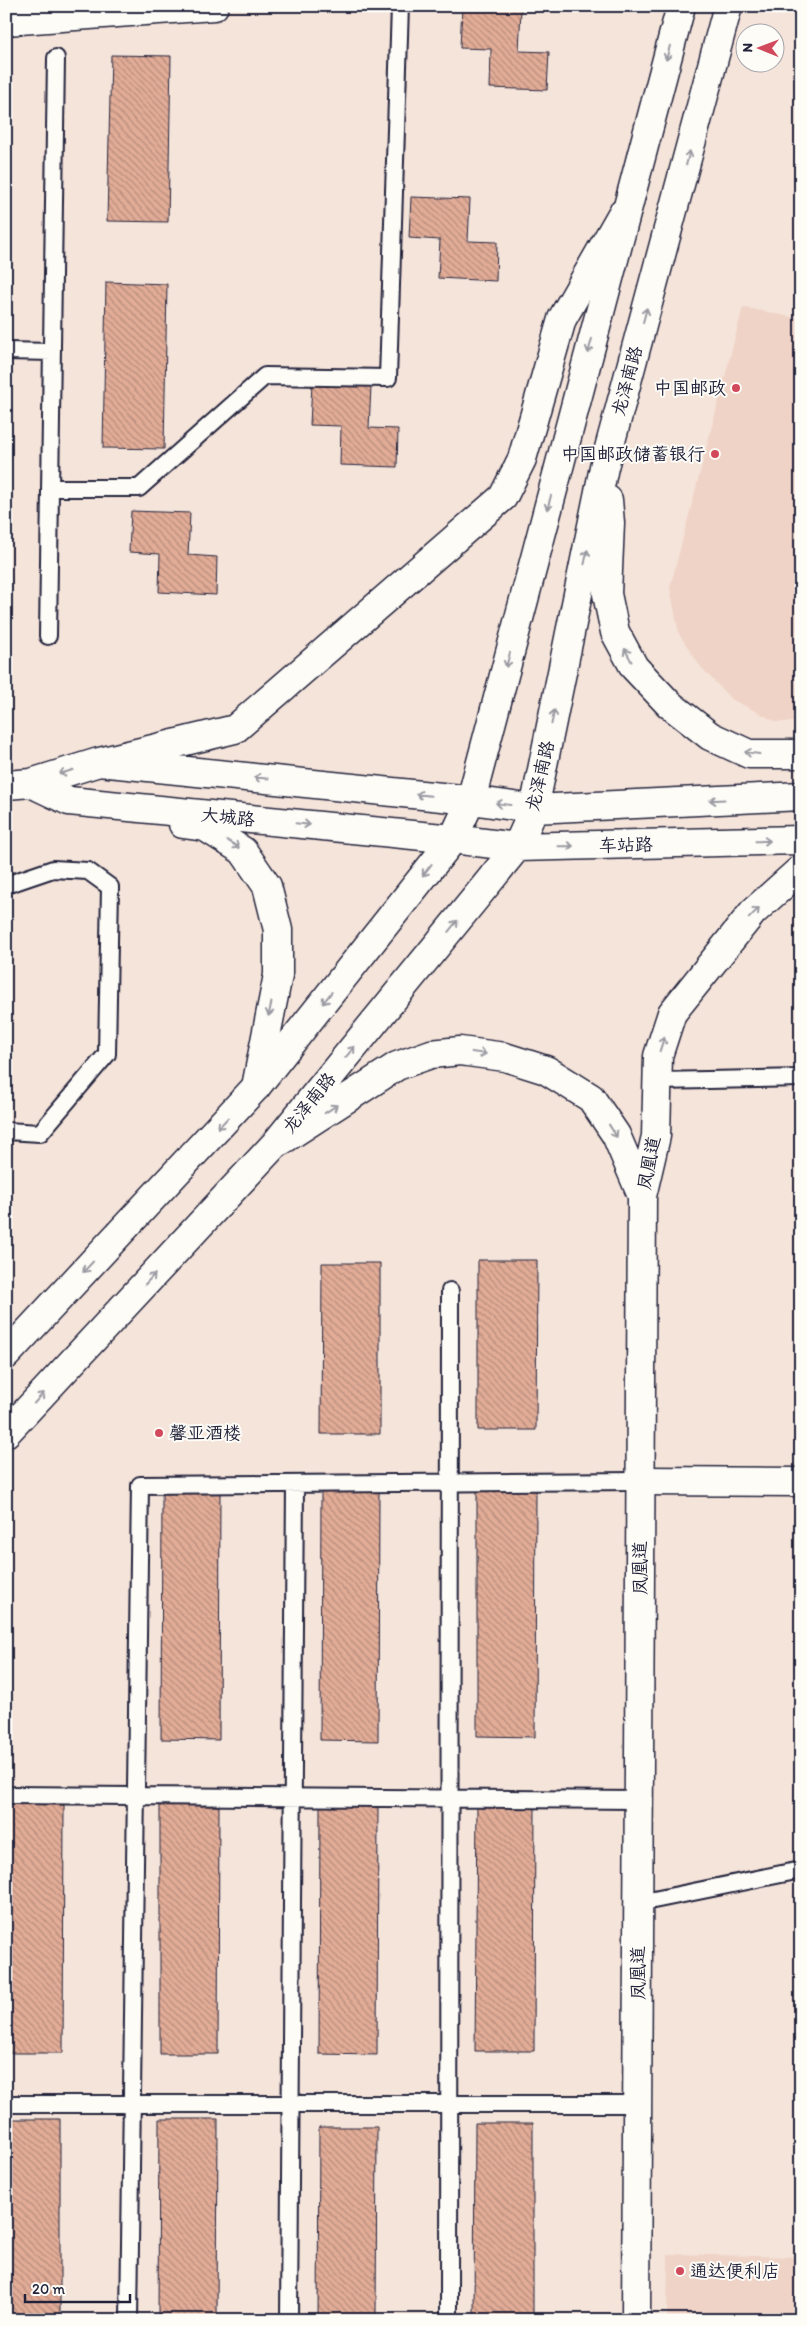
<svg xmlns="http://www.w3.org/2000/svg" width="807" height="2326" font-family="Itim,'LXGW WenKai TC',sans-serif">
  <defs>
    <pattern id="building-back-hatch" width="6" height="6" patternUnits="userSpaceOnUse" patternTransform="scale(1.25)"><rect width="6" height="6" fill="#e2ac97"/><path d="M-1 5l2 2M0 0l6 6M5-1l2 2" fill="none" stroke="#b78c7c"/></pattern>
  </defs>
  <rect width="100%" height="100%" fill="#f5e4da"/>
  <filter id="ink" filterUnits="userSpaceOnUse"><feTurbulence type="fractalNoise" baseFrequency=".02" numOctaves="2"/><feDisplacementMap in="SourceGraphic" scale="10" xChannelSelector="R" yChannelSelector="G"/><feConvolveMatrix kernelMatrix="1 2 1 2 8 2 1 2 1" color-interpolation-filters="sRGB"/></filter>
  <g filter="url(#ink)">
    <path fill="#efd3c6" d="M743 307 795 318 801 313V722H777L731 699 700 666 679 634 670 588Z
      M668 2254 801 2257V2320H667Z"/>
    <path fill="url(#building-back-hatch)" stroke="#22223b" d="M462 6 521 9 519 51 549 52 547 90 490 88 491 49 460 48Z
      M111 55 171 56 168 222 107 221Z
      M411 197 470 199 468 241 497 242 496 281 438 278 440 240 409 238Z
      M106 282 167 284 164 449 103 448Z
      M312 383 371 386 369 428 398 429 397 467 340 465 341 426 310 425Z
      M131 511 190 513 188 555 217 557 216 595 159 592 160 554 129 552Z
      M478 1260H537L536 1430H478Z
      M322 1263H380V1434H321Z
      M477 1487 536 1488 535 1737 477 1736Z
      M162 1491H220L219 1740 161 1739Z
      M321 1492H379L378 1741 320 1740Z
      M477 1802H535L534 2051H475Z
      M6 1804 64 1805 63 2053H6Z
      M160 1805 219 1806 218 2054H160Z
      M320 1806H378L377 2055 319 2054Z
      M6 2119H60V2320H6Z
      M159 2119H218L217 2320H158Z
      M475 2123H533V2320H474Z
      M319 2127H377L376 2320H318Z"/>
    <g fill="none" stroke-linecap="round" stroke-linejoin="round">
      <defs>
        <path id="service" d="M6 351 52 352
          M50 488H139L265 376 388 378 400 6
          M48 636 56 58
          M6 885 53 869 88 871 110 887 107 1054 40 1133 6 1131
          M658 1081 801 1078
          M6 1795 639 1800
          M639 1903 801 1870
          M6 2104H637
          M129 2320 140 1485 641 1481
          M289 2320 295 1484
          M449 2320 450 1291"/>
        <path id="minor" d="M6 21 214 6
          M641 1481 801 1482"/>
        <path id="tertiary" d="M99 762 235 729 503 497 522 459 562 319 622 214
          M31 783 99 762 471 800
          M6 785 31 783 69 801 453 839
          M183 824 205 827 243 851 267 886 278 930V975L256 1087
          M281 1141 397 1066 431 1054 460 1051 505 1057 546 1070 591 1098 616 1135 642 1196
          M636 2320 642 1196 656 1136 658 1056 672 1013 753 912 801 869"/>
        <path id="primary" d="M608 500 610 523 607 594 615 632 634 667 669 704 710 736 749 754H801
          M471 800 534 809 801 796
          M453 839 517 847 801 840
          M6 1355 256 1087 453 839 471 800 681 6
          M6 1433 275 1144 517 847 534 809 604 467 728 6"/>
      </defs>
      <use href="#service" stroke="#22223b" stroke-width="20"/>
      <use href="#minor" stroke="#22223b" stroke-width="31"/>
      <use href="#tertiary" stroke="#22223b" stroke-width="31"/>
      <use href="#primary" stroke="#22223b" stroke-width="31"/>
      <use href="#service" stroke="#fdfcf7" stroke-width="16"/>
      <use href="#minor" stroke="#fdfcf7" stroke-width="28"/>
      <use href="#tertiary" stroke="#fdfcf7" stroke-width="28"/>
      <use href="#primary" stroke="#fdfcf7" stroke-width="28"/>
    </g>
    <defs><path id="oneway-shaft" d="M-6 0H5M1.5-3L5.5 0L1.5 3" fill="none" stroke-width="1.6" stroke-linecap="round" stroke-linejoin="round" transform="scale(1.25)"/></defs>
    <g stroke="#9a9aa2">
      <use href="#oneway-shaft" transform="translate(668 53) rotate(105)"/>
      <use href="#oneway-shaft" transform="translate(688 158) rotate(-75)"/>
      <use href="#oneway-shaft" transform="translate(645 315) rotate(-75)"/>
      <use href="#oneway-shaft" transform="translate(590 346) rotate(105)"/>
      <use href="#oneway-shaft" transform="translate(549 503) rotate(105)"/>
      <use href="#oneway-shaft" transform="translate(586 557) rotate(-78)"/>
      <use href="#oneway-shaft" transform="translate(628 655) rotate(-118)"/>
      <use href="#oneway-shaft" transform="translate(508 660) rotate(105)"/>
      <use href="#oneway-shaft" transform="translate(553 717) rotate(-78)"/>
      <use href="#oneway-shaft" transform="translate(752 753) rotate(-172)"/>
      <use href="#oneway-shaft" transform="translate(66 772) rotate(162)"/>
      <use href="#oneway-shaft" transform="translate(261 778) rotate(-174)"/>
      <use href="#oneway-shaft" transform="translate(423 795) rotate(-174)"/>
      <use href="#oneway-shaft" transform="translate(717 800) rotate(177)"/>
      <use href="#oneway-shaft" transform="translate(503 804) rotate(-172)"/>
      <use href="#oneway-shaft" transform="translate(303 824) rotate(6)"/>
      <use href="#oneway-shaft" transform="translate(763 841) rotate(-1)"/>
      <use href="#oneway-shaft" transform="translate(233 844) rotate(32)"/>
      <use href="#oneway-shaft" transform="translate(566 846) rotate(-1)"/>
      <use href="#oneway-shaft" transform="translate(427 870) rotate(128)"/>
      <use href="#oneway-shaft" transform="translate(754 913) rotate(-46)"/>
      <use href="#oneway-shaft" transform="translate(453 926) rotate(-51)"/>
      <use href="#oneway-shaft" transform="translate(327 998) rotate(128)"/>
      <use href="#oneway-shaft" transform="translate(270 1009) rotate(102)"/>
      <use href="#oneway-shaft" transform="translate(662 1044) rotate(-72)"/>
      <use href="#oneway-shaft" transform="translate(350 1052) rotate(-51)"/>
      <use href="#oneway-shaft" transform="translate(479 1053) rotate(8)"/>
      <use href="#oneway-shaft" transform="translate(331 1109) rotate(-33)"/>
      <use href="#oneway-shaft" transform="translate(223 1123) rotate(133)"/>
      <use href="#oneway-shaft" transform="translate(613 1131) rotate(58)"/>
      <use href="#oneway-shaft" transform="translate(88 1267) rotate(133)"/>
      <use href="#oneway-shaft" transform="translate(150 1279) rotate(-47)"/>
      <use href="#oneway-shaft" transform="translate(39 1398) rotate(-47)"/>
    </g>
  </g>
  <g fill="#d1495b" stroke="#fdfcf7" stroke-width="2">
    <circle cx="736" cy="388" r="5"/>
    <circle cx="715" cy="454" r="5"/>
    <circle cx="159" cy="1433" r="5"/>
    <circle cx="680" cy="2271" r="5"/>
  </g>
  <g text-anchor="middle" stroke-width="4" stroke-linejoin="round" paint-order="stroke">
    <g font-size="18" fill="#22223b" stroke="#fdfcf7">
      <text transform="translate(627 381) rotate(-75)" y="6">龙泽南路</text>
      <text transform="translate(540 776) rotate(-77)" y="6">龙泽南路</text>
      <text transform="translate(228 817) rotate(6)" y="6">大城路</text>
      <text transform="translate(626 845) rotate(-1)" y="6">车站路</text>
      <text transform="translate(309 1103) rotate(-51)" y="6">龙泽南路</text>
      <text transform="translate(649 1163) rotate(-79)" y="6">凤凰道</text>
      <text transform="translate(640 1568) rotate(-90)" y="6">凤凰道</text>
      <text transform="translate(638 1973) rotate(-90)" y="6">凤凰道</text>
    </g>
    <g font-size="18" fill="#22223b" stroke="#fdfcf7" text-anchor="end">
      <text x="726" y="394">中国邮政</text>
      <text x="705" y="460">中国邮政储蓄银行</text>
      <text x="169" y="1439" text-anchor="start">馨亚酒楼</text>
      <text x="690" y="2277" text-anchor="start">通达便利店</text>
    </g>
  </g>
  <rect width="807" height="2326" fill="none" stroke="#fdfcf7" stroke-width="25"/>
  <rect x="12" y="12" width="782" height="2301" fill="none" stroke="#22223b" stroke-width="2" filter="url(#ink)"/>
  <g transform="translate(760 48) rotate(271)"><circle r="24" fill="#fdfcf7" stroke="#a5a5ac"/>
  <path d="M0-4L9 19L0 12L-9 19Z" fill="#d1495b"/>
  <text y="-8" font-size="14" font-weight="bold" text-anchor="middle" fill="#22223b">N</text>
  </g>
  <path d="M25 2294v8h105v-8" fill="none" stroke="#22223b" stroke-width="2.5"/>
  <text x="32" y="2294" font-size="15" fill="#22223b" stroke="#fdfcf7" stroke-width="4" paint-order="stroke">20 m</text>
</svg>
